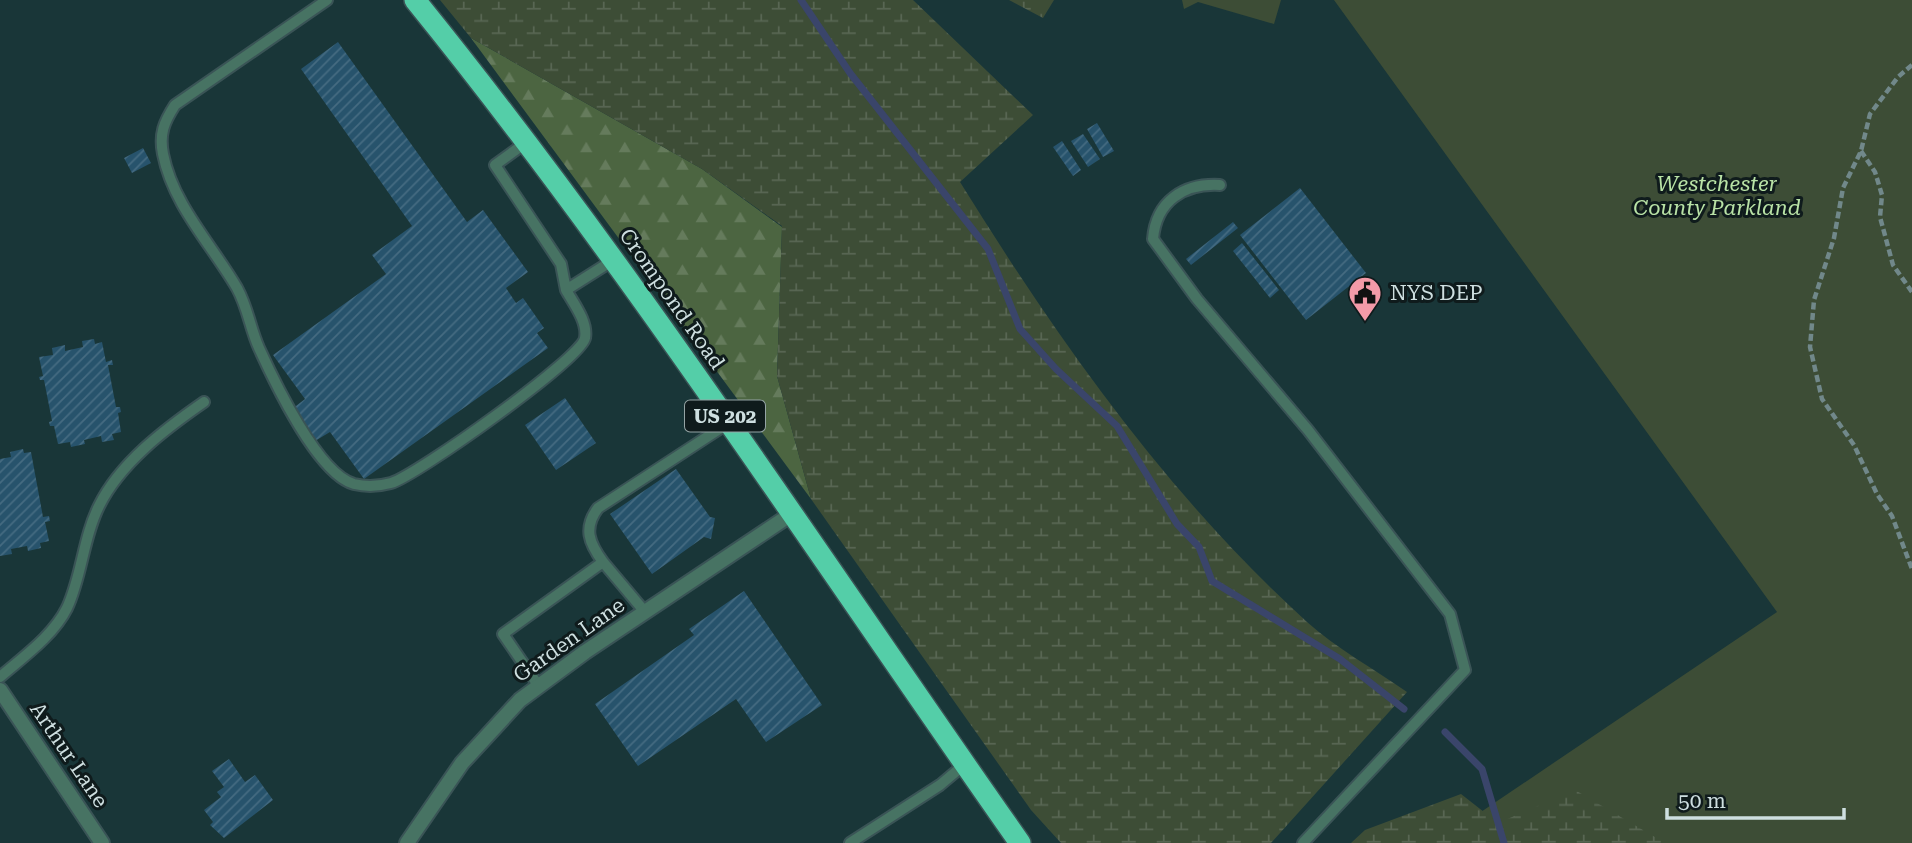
<svg xmlns="http://www.w3.org/2000/svg" width="1912" height="843" font-family="'Roboto Serif',serif">
  <defs>
    <pattern id="forest-firs" width="22" height="20" patternUnits="userSpaceOnUse" patternTransform="scale(1.75)"><rect width="22" height="20" fill="#4c6541"/><path d="M5 1l3.5 6h-7zM16 11l3.5 6h-7z" fill="#657b5c"/></pattern>
    <pattern id="wetland-marsh" width="20" height="14" patternUnits="userSpaceOnUse" patternTransform="scale(1.75)"><rect width="20" height="14" fill="#3d4d36"/><path d="M1 5h8M5 5V1M11 12h8M15 12V8" fill="none" stroke="#586653"/></pattern>
    <pattern id="building-hatch" width="6" height="6" patternUnits="userSpaceOnUse" patternTransform="scale(1.75)"><rect width="6" height="6" fill="#27536c"/><path d="M-1 1l2-2M0 6l6-6M5 7l2-2" fill="none" stroke="#456b81"/></pattern>
  </defs>
  <rect width="100%" height="100%" fill="#193638"/>
  <path fill="#3d4d36" d="M1182 0H1281L1274 24 1198 2 1184 9Z
    M1334 0H1912V843H1435L1777 612Z"/>
  <path fill="url(#forest-firs)" d="M471 38 702 169 782 227 777 376 811 499Z"/>
  <path fill="url(#wetland-marsh)" d="M440 0H913L1033 115 960 182C1058 340 1168 496 1307 622 1336 648 1374 669 1407 692L1271 843H1061L1031 810 811 499 777 376 782 226 702 169 471 38Z
    M1009 0H1054L1043 18Z
    M1575 790 1665 843H1351L1365 830 1461 794 1498 823Z"/>
  <g fill="none" stroke-linecap="round" stroke-linejoin="round">
    <path stroke="#3a456a" stroke-width="7" d="M801 0 850 73 988 249 1020 329 1056 369 1117 426 1177 524 1199 547 1212 581 1340 659 1404 709
      M1445 732 1482 769 1504 843"/>
  </g>
  <path fill="url(#building-hatch)" d="M338 42 467 222 483 210 528 272 506 288 516 303 523 298 544 328 537 333 548 348 364 479 330 432 315 441 292 409 305 399 273 355 386 274 372 255 412 226 301 69Z
    M1097 123 1114 151 1103 157 1087 129Z
    M1083 134 1100 159 1088 167 1071 141Z
    M1062 141 1081 170 1073 176 1053 147Z
    M143 148 151 163 132 173 124 158Z
    M1300 188 1366 273 1306 320 1240 235Z
    M1233 222 1238 228 1191 265 1186 259Z
    M1242 243 1279 290 1270 298 1233 251Z
    M94 339 95 344 102 342 106 362 112 360 113 365H108L116 407H120L121 412 118 413 121 432 112 434 114 440 102 442 101 436 84 440 85 444 71 447 70 442 58 444 54 426H50L49 422 52 421 44 380H40L39 377 43 376 39 357 53 355 52 348 65 345V351L83 347 82 341Z
    M565 398 596 443 556 470 525 425Z
    M23 449 24 453 31 452 43 517 49 516 50 521 45 522 49 541 40 543 41 548 28 551 27 546 11 549 12 554 0 556V459L11 457 10 452Z
    M676 469 710 517 715 518 711 539 704 537 652 574 610 514Z
    M744 591 822 705 766 742 736 699 638 766 595 704 694 635 689 629Z
    M229 759 245 782 255 775 273 800 224 838 210 825 213 822 204 810 221 797 217 792 224 787 212 771Z"/>
  <g fill="none" stroke-linecap="round" stroke-linejoin="round">
    <defs>
      <path id="lane" d="M327 0 175 105C164 122 159 134 163 154 173 205 212 245 237 288 248 308 250 328 259 348 274 381 318 474 354 484 366 487 380 486 391 483 416 476 582 358 585 338 588 322 574 304 566 290L615 259
        M528 141 495 165 561 264 566 290
        M1220 185C1184 183 1156 201 1153 239L1197 299 1308 430 1450 614 1465 670 1303 843
        M603 562C589 543 583 528 598 508L730 422
        M0 677C23 657 53 636 67 608 82 576 83 538 99 506 120 463 165 429 204 402
        M538 685 503 634 603 562 645 612
        M850 843 940 785 965 764"/>
      <path id="street" d="M0 690 102 843
        M407 843 462 763 520 700 585 652 793 513"/>
      <path id="highway" d="M415 0C633 269 821 560 1020 843"/>
    </defs>
    <use href="#lane" stroke="#3a5456" stroke-width="14"/>
    <use href="#street" stroke="#3a5456" stroke-width="18"/>
    <use href="#highway" stroke="#3a5456" stroke-width="24"/>
    <path stroke="#71888a" stroke-width="4.5" stroke-dasharray="7 3.5" stroke-linecap="butt" d="M1912 65 1898 77 1870 114 1861 151 1843 188 1834 238 1814 300 1810 347 1822 399 1854 445 1877 494 1892 516 1912 569
      M1861 151 1875 172 1882 195 1880 217 1893 265 1912 292"/>
    <use href="#lane" stroke="#477363" stroke-width="10"/>
    <use href="#street" stroke="#477363" stroke-width="14"/>
    <use href="#highway" stroke="#54cea8" stroke-width="21"/>
  </g>
  <defs>
    <symbol id="civic-pin" viewBox="-11 -11 22 30"><path d="M0 17L-7.5 6A9.5 9.5 0 1 1 7.5 6Z" fill="#f39aa8" stroke="#0f1b1c"/><path d="M-.6-6.5H3V-4.5H.6V-3L4-1V1h2V6H-6V1h2V-1L-.6-3ZM-1.2 2.5V6h2.4V2.5Z" fill="#111"/></symbol>
  </defs>
  <g fill-rule="evenodd">
    <use href="#civic-pin" x="1346" y="274" width="38" height="52"/>
  </g>
  <g text-anchor="middle" stroke-width="6" stroke-linejoin="round" paint-order="stroke">
    <rect fill="#0f1b1c" stroke="#95a4a5" stroke-width="2" x="685" y="400.5" width="80" height="31" rx="5"/>
    <g font-size="19" font-weight="bold" fill="#cedfe0">
      <text x="725" y="423">US 202</text>
    </g>
    <g font-size="21" font-style="italic" fill="#b9e3a6" stroke="#0f1b1c">
      <text x="1717" y="191">Westchester<tspan x="1717" dy="24">County Parkland</tspan></text>
    </g>
    <g font-size="21" fill="#cedfe0" stroke="#0f1b1c" text-anchor="start">
      <text x="1390" y="300">NYS DEP</text>
    </g>
    <g font-size="21" fill="#cedfe0" stroke="#0f1b1c">
      <text transform="translate(672 299) rotate(55)" y="7">Crompond Road</text>
      <text transform="translate(569 640) rotate(-35)" y="7">Garden Lane</text>
      <text transform="translate(69 755) rotate(56)" y="7">Arthur Lane</text>
    </g>
  </g>
  <path d="M1667 808v10h177v-10" fill="none" stroke="#cedfe0" stroke-width="3.5"/>
  <text x="1678" y="808" font-size="21" fill="#cedfe0" stroke="#0f1b1c" stroke-width="5" paint-order="stroke">50 m</text>
</svg>
